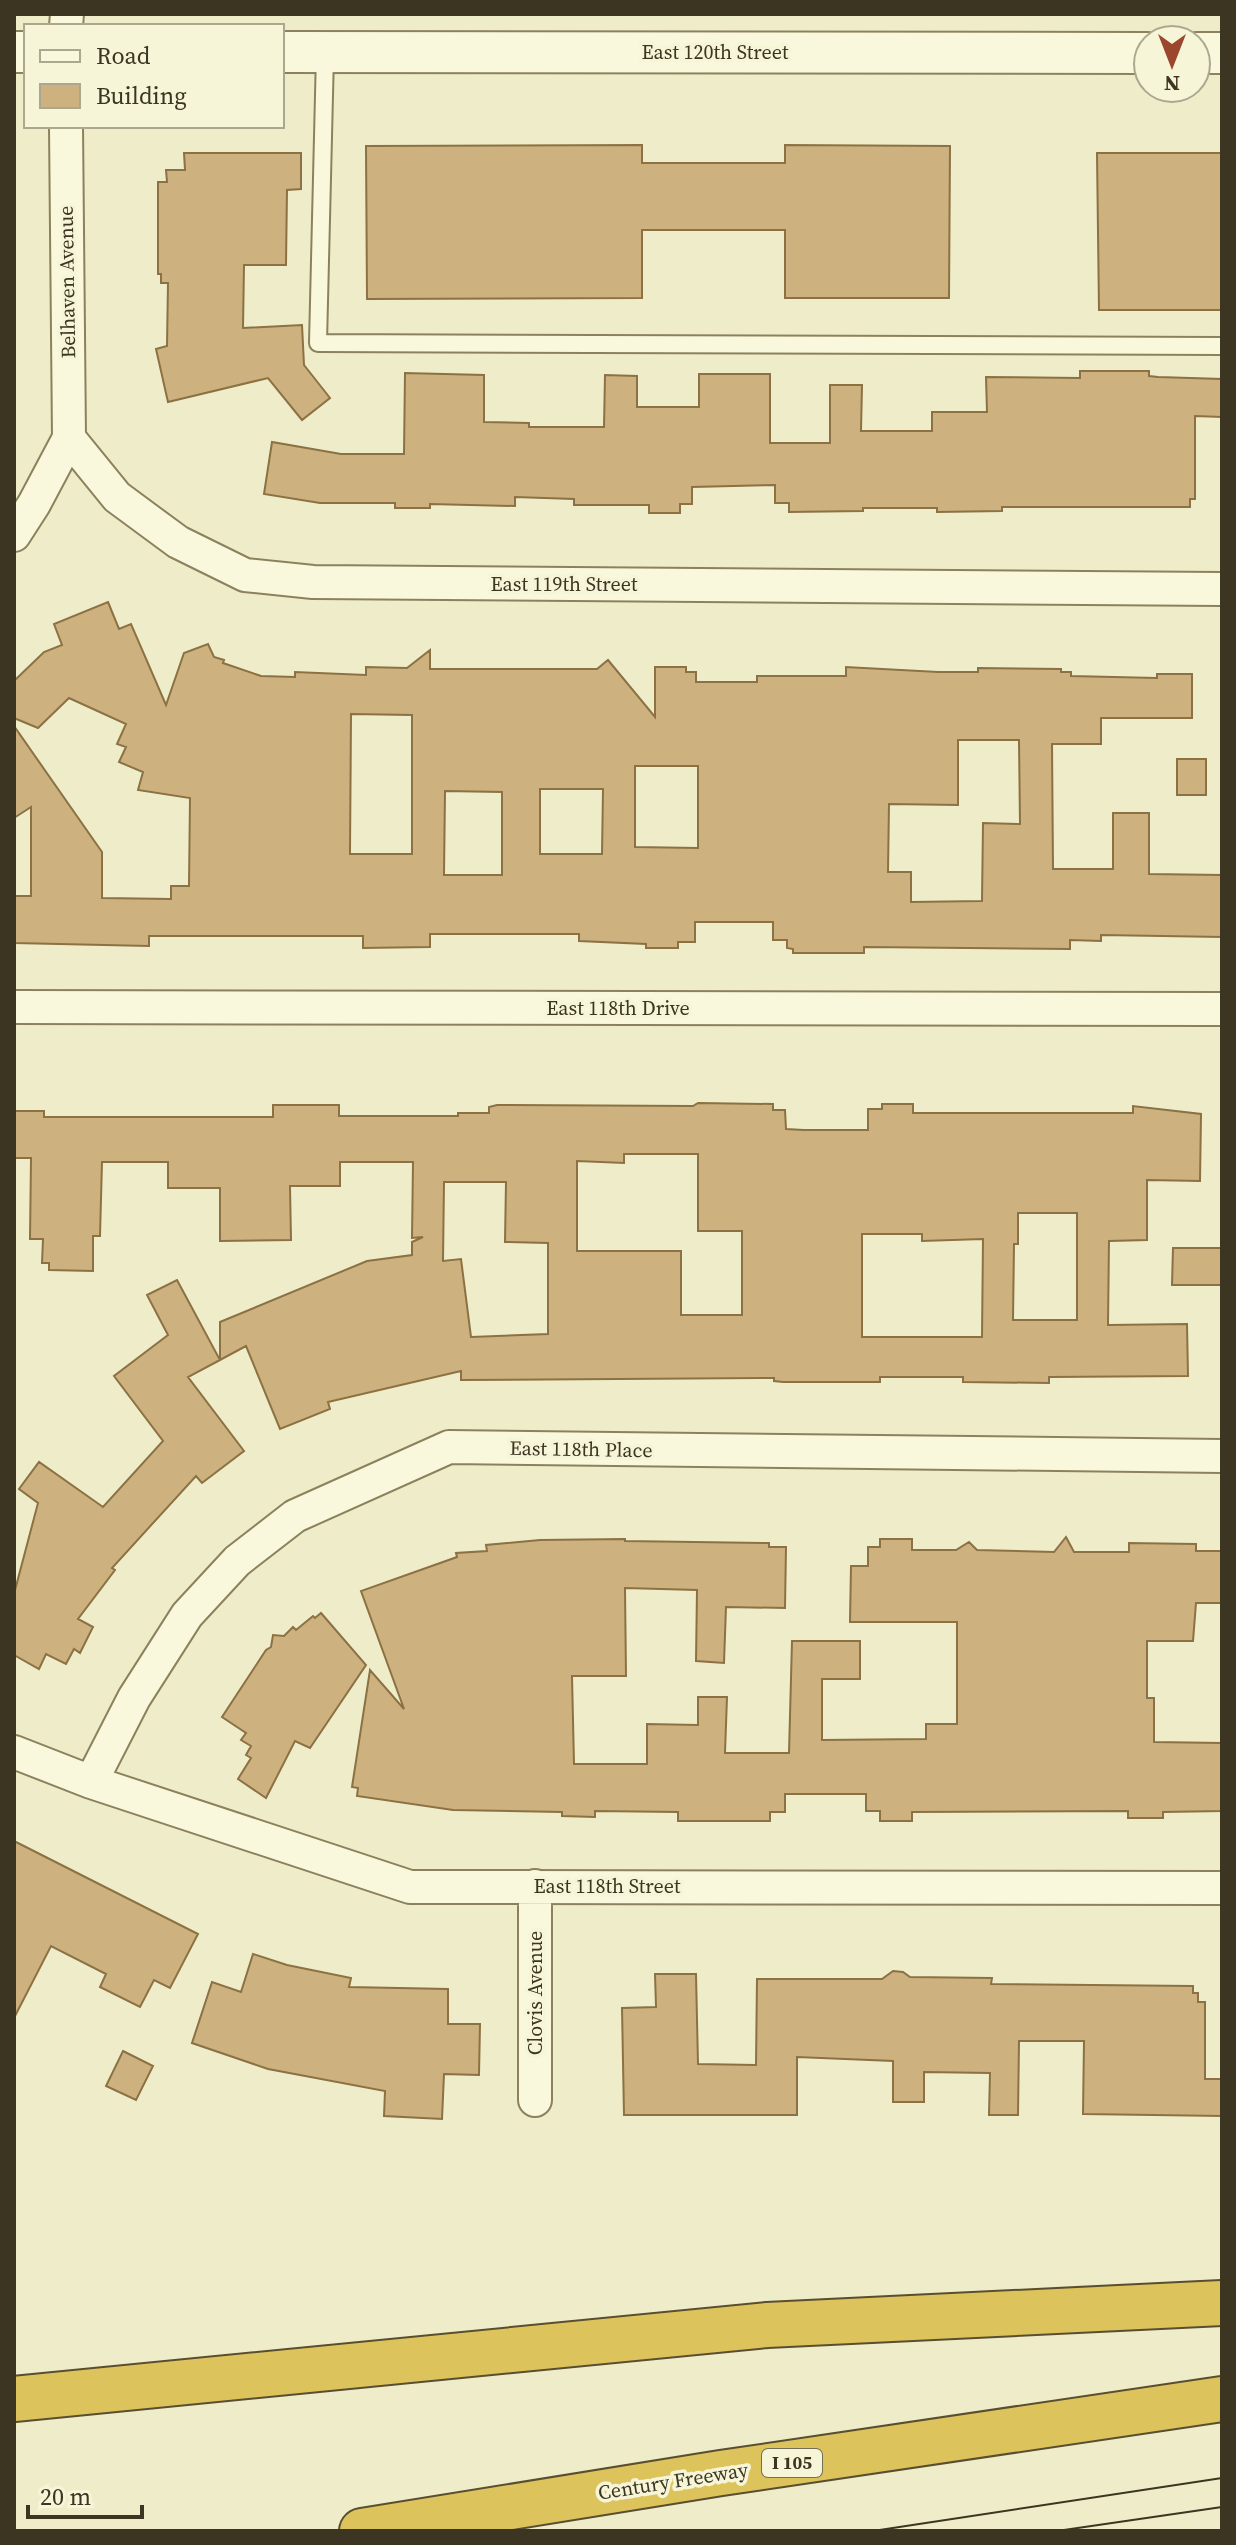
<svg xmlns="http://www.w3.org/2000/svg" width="1236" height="2545" font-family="'Source Serif 4',serif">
  <rect width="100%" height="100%" fill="#efedc9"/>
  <path fill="#cdb27f" stroke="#8b7143" stroke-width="2" fill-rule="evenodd" d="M642 145V163H785V145L950 146 949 298H785V230H642V298L367 299 366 146Z
    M184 153H301V189L287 190 286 265H244L243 328 302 325 304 365 330 398 302 420 268 378 168 402 156 349 167 346 168 283H161V274H158V182H167L166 170H185Z
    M1097 153H1222V310H1099Z
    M1080 371H1149V376L1158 377 1222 379V417L1195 416V499H1190V507H1002V511L937 512V508H863V511L789 512V503H775V485L692 487V504H680V513H649V505H574V499L515 497V506L430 504V508H395V503H320L264 494 272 442 341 454H404L405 373 484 375V422L529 423V427H604L605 375 637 376V407H699V374H770V443H830V385H862L861 431H932V412H987L986 377 1080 378Z
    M108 602 119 629 131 624 166 705 184 653 208 644 214 657 224 660 223 663 261 676 295 677V672L366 675V667L407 668 430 650V669H597L608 660 655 717V667H686V672H696V682H757V676H846V667L938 672H978V668L1061 669V672H1071V676L1157 678V674H1192V718H1101V744H1052L1053 869H1113V813H1149V874L1222 875V937L1101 935V941L1070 940V949L864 947V953H793V949L787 948V940H773V922H695V942H678V948H646V944L579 941V934H430V947L363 948V936H149V946L14 943V896H31V807L14 818V726L102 852V898L171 899V886H189L190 798 138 790 143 772 119 762 126 747 117 744 126 724 69 698 38 728 14 718V681L44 652 62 645 54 624ZM351 714 412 715V854H350ZM958 740H1019L1020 824 983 823 982 901 911 902V872H888L889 804 958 805ZM635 766H698V848L635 847ZM540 789H603L602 854H540ZM445 791 502 792V875H444Z
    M1177 759H1206V795H1177Z
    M698 1103 773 1104V1110H785L786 1129 804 1130H868V1109H882V1104H913V1113H1133V1106L1201 1114 1200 1181 1147 1180V1240L1109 1241 1108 1325 1187 1324 1188 1376 1049 1377V1383L963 1382V1377H880V1382H783L774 1381V1378L461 1380V1371L328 1402 330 1409 280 1429 246 1346 220 1360V1322L367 1261 412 1255V1242L423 1237 412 1238 413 1162H340V1186H290L291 1240 220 1241V1188H168V1162H102L100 1236H93V1271L49 1270V1263H42L43 1239H30L31 1158H14V1111H44V1117H273V1105H339V1116H458V1113H489V1107L497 1105 693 1106ZM624 1154H698V1231H742V1315H681V1251H577V1161L624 1163ZM444 1182H506L505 1242 548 1243V1334L471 1337 461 1259 443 1261ZM1018 1213H1077V1320H1013L1014 1244H1018ZM862 1234H922V1241L983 1239 982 1337H862Z
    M1173 1248H1222V1285H1172Z
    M177 1280 220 1360 188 1377 244 1451 202 1483 196 1476 112 1568 115 1570 78 1619 93 1627 80 1653 74 1649 66 1664 46 1654 39 1669 14 1655V1594L38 1503 19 1489 39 1462 103 1507 163 1441 114 1376 168 1335 147 1295Z
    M1066 1537 1074 1552H1129V1543L1196 1544V1551H1222V1603H1196L1193 1641H1147V1698H1154V1742L1222 1743V1811L1163 1812V1818H1128V1811L912 1812V1821H880V1811H866V1794H785V1812H770V1821H678V1812L595 1811V1817L562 1816V1812L453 1810 357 1796 358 1788 352 1787 370 1670 404 1709 361 1591 457 1557 456 1553 487 1551 486 1545 540 1540 625 1539V1541L769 1543V1547H786L785 1608 726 1607 724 1663 696 1661 697 1590 625 1588 626 1676H572L574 1764H647V1724L698 1725V1697H727L725 1753H789L792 1641H860V1679H822V1740L926 1739V1724H957V1622H850L851 1566H868V1547H880V1539H912V1550H956L969 1542 977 1550 1054 1552Z
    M321 1613 366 1665 310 1748 295 1741 266 1798 238 1779 251 1758 246 1755 251 1746 241 1740 246 1733 222 1717 266 1650 271 1647 273 1635 284 1636 293 1627 296 1630 313 1616 315 1618Z
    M14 1841 198 1934 170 1988 154 1980 140 2007 100 1987 106 1974 51 1946 14 2018Z
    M253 1954 287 1965 351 1978 349 1987 448 1989V2024H480L479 2075 444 2074 442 2119 384 2116 385 2091 268 2069 192 2043 212 1982 241 1992Z
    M893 1971 903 1972 910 1977 992 1978 991 1984 1193 1986V1993H1198V2002H1205V2079H1222V2116L1083 2114 1084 2041H1019L1018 2115H989L990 2073 924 2072V2102H893V2061L797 2057V2115H624L622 2008 656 2007 655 1974H696L698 2064 756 2065 757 1979H882Z
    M123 2051 153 2066 136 2100 106 2086Z"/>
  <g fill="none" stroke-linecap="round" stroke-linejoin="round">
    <defs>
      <path id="service" d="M325 54 318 343 1222 346"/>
      <path id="minor" d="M66 26 67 14
        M69 438 117 497 178 542 245 575 313 582 1222 589
        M14 535 34 504 69 438 66 126
        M14 1007 1222 1009
        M14 1752 91 1782 410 1887 1222 1888
        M91 1782 134 1698 187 1615 237 1561 295 1516 449 1447 1222 1456
        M535 2100V1886"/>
      <path id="tertiary" d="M14 52H26
        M282 52 1148 53
        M1196 53H1222"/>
      <path id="motorway" d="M14 2399 767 2325 1222 2303
        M362 2531 721 2473 1222 2399"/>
    </defs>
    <use href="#service" stroke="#8c815d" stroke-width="20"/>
    <use href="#minor" stroke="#8c815d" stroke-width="36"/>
    <use href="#tertiary" stroke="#8c815d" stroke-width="44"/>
    <use href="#motorway" stroke="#5a4e31" stroke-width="48"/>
    <use href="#service" stroke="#f9f8dc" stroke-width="16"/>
    <use href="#minor" stroke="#f9f8dc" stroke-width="32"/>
    <use href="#tertiary" stroke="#f9f8dc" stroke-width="40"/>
    <use href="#motorway" stroke="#dcc35b" stroke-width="44"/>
    <path stroke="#3c3521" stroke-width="2" d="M873 2531 1222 2478
      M1057 2531 1222 2507"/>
  </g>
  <g text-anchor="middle" stroke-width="7" stroke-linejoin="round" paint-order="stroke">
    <rect fill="#f6f5d8" stroke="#746f58" stroke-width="2" x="762" y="2449" width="60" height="28" rx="6"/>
    <g font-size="18" font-weight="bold" fill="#3c3521">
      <text x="792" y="2469">I 105</text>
    </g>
    <g font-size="20" fill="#3c3521" stroke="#f6f5d8">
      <text x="715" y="59">East 120th Street</text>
      <text transform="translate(67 282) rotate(-91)" y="7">Belhaven Avenue</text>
      <text x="564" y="591">East 119th Street</text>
      <text x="618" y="1015">East 118th Drive</text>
      <text transform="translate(581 1449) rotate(1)" y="7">East 118th Place</text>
      <text x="607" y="1893">East 118th Street</text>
      <text transform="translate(535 1993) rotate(-90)" y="7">Clovis Avenue</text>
      <text transform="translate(673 2481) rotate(-9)" y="7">Century Freeway</text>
    </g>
  </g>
  <rect width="1236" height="2545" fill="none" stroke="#3c3521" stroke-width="32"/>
  <rect x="24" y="24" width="260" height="104" fill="#f6f5d8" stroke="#aca88f" stroke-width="2"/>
  <rect x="40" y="50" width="40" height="12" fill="#f9f8dc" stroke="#aca88f" stroke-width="2"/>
  <text x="96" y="64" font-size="24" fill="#3c3521">Road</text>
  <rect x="40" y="84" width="40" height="24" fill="#cdb27f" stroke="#aca88f" stroke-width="2"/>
  <text x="96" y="104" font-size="24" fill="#3c3521">Building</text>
  <g transform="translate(1172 64) rotate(180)"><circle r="38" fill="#f6f5d8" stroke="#aca88f" stroke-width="2"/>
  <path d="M0-6L14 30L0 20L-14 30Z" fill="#9b472d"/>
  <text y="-12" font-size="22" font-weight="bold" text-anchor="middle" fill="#3c3521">N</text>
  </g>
  <path d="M28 2505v12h114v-12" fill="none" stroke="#3c3521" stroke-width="4"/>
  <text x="40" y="2505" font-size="24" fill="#3c3521" stroke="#f6f5d8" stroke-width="6" paint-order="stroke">20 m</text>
</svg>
